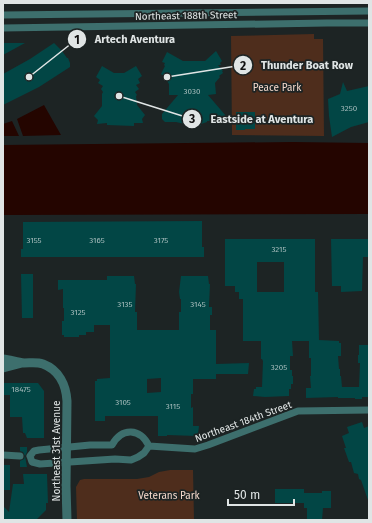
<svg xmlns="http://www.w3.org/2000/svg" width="372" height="523" font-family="'Fira Sans',sans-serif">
  <rect width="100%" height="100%" fill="#1d2424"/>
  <path fill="#4e2d1c" d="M314 34V39H323L324 136 232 135 231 36Z
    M170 470H193L194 520H77L76 487 80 480 84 479H137L149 477 159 472Z"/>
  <path fill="#240500" d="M44 105 61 135 23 136 17 119Z
    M12 121 19 136H3V124Z
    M292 142 369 143V214L3 215V145Z"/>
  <path fill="#024645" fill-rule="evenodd" d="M3 43H25L3 55Z
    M54 43 62 51 67 58H68L70 63V67L39 87 3 105V74L30 59Z
    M216 51 222 61 220 63 221 65H218L223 71H222L223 73 219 76 220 77 215 83 216 94 208 95 226 116 220 121H207V122L201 124V126H185V124L176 122H165L162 119V114L178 95H169V84L165 78V77L161 74 165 66 164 65 165 63 162 62 167 52 183 61H205Z
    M102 66 114 73H124L136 66 142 76 138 79 140 83 136 85 139 89 135 92 137 95 136 96 137 105 145 115 142 119 143 123H134V126L107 125V123L97 124 98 120 94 116 102 106V94L103 92 101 89 103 86 98 83 100 80 96 77Z
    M343 82 347 91 369 86V122L351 127 332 137 329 116 328 99 340 94Z
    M236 112H255V129H245V130H236Z
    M202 221V247H204V257H21V249H23V222Z
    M225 239H315V292H318L319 340 339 341V343H341V356H338L339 369H340V376H341L342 387H359L360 363H358V355H359V345H369V393H368V397H362V399H355V398H338V397L306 398V388H311L310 376H311V358H309V341H292L293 356H290V370H292V376H293V384H291V389H289V396L265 397 253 396 254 389H256V387H262L263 361 262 359H261V341H243V299H239V292H235V286H225ZM257 262H284V292H257Z
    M331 239H368V240H369V257H363L362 291 341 292V286H332Z
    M21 274H33V318H22Z
    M107 276H134L135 284H136L135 312H137V330H179V312H181V299H180L179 292 181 276H208L209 284H210L209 307H212V315H210V330H216V364L249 363 248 374H216V379H193V394H191V408L193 407V426H199L198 434H197V436L167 435V436H158V416H105V421H95V381H97V379L110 378V325H94V332H86V335H79V337H64V335H62V321H64V308H63V289L58 290V280H107ZM161 378V392L147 393V379Z
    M3 383H38L44 391V438H27L25 433H23L22 417H10V395H3Z
    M362 422 364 428 369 426V500H368L361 480 359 479 358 474 354 473 351 462H349L344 448H346L342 436 349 433 347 427Z
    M20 447H27V452L25 456 27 467H20V461L24 459 25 456 23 452 20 451Z
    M3 465H10V490H3Z
    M23 474H47L48 503H46V510L37 519H3V506L9 512 13 484H24Z
    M275 489H304V493H322V491H331V508H323L322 520H307V508H304V503H275Z"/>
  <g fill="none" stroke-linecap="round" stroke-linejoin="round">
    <path stroke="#3d6f6d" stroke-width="7" d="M3 15 369 11
      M3 28 327 23H369
      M149 446 195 449 208 445 298 411 369 410
      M3 455 20 456
      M30 456 34 451 39 450 90 445H112C122 427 140 428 149 446
      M30 456 32 462 40 464 115 459 131 460 138 457 144 453 149 446"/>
    <path stroke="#3d6f6d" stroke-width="9" d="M3 359C10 360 17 362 24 363 31 363 37 362 43 364 59 370 66 385 67 401L66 486 67 520
      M3 368 22 363"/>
  </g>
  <g text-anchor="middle" stroke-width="3.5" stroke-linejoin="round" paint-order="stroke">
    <g font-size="8" fill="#a8bdbd">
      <text x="192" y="94">3030</text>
      <text x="349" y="111">3250</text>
      <text x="34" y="243">3155</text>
      <text x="97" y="243">3165</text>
      <text x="161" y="243">3175</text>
      <text x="279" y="252">3215</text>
      <text x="125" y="307">3135</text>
      <text x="198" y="307">3145</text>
      <text x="78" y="315">3125</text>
      <text x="279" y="370">3205</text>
      <text x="21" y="392">18475</text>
      <text x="123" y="405">3105</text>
      <text x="173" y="409">3115</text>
    </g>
    <g font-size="10" fill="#e0e5e5" stroke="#1d2424">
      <text transform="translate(186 15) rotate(-1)" y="4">Northeast 188th Street</text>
      <text transform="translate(243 421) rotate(-20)" y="4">Northeast 184th Street</text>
      <text transform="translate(56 451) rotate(-90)" y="4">Northeast 31st Avenue</text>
    </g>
    <g font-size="10" fill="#f5d9cc" stroke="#1d2424">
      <text x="277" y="91">Peace Park</text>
      <text x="169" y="499">Veterans Park</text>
    </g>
  </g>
  <path fill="none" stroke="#e0e5e5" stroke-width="1.5" d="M29 77L77 39M167 77L243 65M119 96L192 119"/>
  <g fill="#e0e5e5" stroke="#1d2424" stroke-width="1.5">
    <circle cx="29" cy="77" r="4"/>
    <circle cx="167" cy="77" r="4"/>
    <circle cx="119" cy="96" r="4"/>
    <circle cx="77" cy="39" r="10"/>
    <circle cx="243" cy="65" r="10"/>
    <circle cx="192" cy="119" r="10"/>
  </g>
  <g font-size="12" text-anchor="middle" font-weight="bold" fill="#111">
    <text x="77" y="44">1</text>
    <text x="243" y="70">2</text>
    <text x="192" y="123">3</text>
  </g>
  <g font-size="11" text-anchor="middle" font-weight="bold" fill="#e0e5e5" stroke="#1d2424" stroke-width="3.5" stroke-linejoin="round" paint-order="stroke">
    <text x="135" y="43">Artech Aventura</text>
    <text x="307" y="69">Thunder Boat Row</text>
    <text x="262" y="123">Eastside at Aventura</text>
  </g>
  <rect width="372" height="523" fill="none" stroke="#e0e5e5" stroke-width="8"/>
  <path d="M228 499v6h66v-6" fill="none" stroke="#e0e5e5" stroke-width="2"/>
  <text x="234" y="499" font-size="12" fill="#e0e5e5" stroke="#1d2424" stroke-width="3" paint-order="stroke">50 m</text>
</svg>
